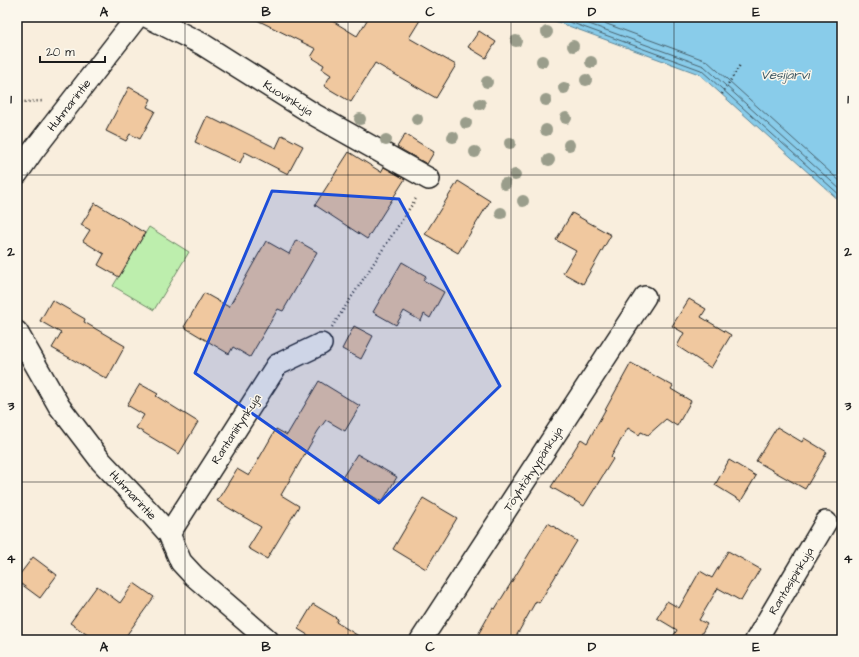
<svg xmlns="http://www.w3.org/2000/svg" width="859" height="657" font-family="'Architects Daughter',sans-serif">
  <rect width="100%" height="100%" fill="#f9eedd"/>
  <filter id="ink" filterUnits="userSpaceOnUse"><feTurbulence type="fractalNoise" baseFrequency=".025" numOctaves="2"/><feDisplacementMap in="SourceGraphic" scale="8" xChannelSelector="R" yChannelSelector="G"/><feConvolveMatrix kernelMatrix="1 2 1 2 8 2 1 2 1" color-interpolation-filters="sRGB"/></filter>
  <g filter="url(#ink)">
    <path fill="#bdeead" stroke="#6c8564" d="M149 227 189 252 154 310 113 286Z"/>
    <path fill="#89ccea" stroke="#5d8698" d="M544 17H842V203L699 74Z"/>
    <g fill="none" stroke-linecap="round" stroke-linejoin="round">
      <path stroke="#48626e" stroke-width="1" d="M556 17 701 70 842 197
        M570 17 704 66 842 191
        M588 17 707 61 842 183"/>
    </g>
    <path fill="#f0c89f" stroke="#1c1c1c" d="M251 17H326L357 36 369 17H422L409 38 456 65 436 98 375 63 351 102 324 86 331 75 322 69 324 65 311 57 316 49Z
      M479 31 496 42 486 58 468 47Z
      M129 87 151 99 147 107 155 111 140 139 130 134 126 141 106 131Z
      M207 116 223 124 224 122 276 148 282 135 303 146 288 174 245 152 240 163 195 142Z
      M405 134 434 152 427 164 397 147Z
      M349 152 381 172 384 167 405 179 367 239 315 205Z
      M458 181 490 201 458 253 425 234Z
      M95 203 145 233 119 277 98 265 104 254 83 241 90 230 81 225Z
      M572 213 611 235 583 284 563 273 576 251 556 240Z
      M296 240 317 252 283 311 278 309 250 357 233 347 229 354 184 327 204 293 229 307 266 241 289 254Z
      M402 262 426 276 423 280 444 292 430 318 424 314 421 321 404 311 396 325 373 312Z
      M689 299 706 309 701 317 731 335 711 368 677 346 684 333 672 326Z
      M52 300 85 319 84 322 125 346 107 379 52 348 61 333 40 321Z
      M354 326 373 336 361 359 342 349Z
      M631 363 673 386 671 389 691 401 677 426 666 419 648 435 641 432 639 435 628 428 611 457 613 459 584 506 551 487 581 439 587 443Z
      M319 381 360 406 345 431 326 420 318 431 281 495 299 506 267 559 248 548 261 527 217 501 237 469 249 476 276 429 287 435Z
      M140 384 158 394 156 396 198 422 179 454 136 428 144 415 127 405Z
      M777 427 802 442 804 438 827 452 805 489 756 461Z
      M357 454 397 477 382 502 342 478Z
      M729 460 756 476 741 501 715 485Z
      M423 498 457 518 426 569 393 549Z
      M548 523 577 541 539 603 536 601 514 640H475L493 608 495 609Z
      M728 551 760 569 741 601 718 588 699 620 707 624 698 640H671L677 630 657 618 667 601 679 608 700 571 712 578Z
      M33 557 57 575 40 598 17 581V578Z
      M134 583 154 597 123 640H95L70 623 97 586 120 603Z
      M313 604 338 619 336 622 365 640H316L298 629Z"/>
    <g fill="none" stroke-linecap="round" stroke-linejoin="round">
      <defs>
        <path id="minor" d="M148 17 202 44 315 115 429 179
          M17 174 33 151 137 17
          M17 332 59 406 101 461 152 515 169 534 181 562 194 576 268 640
          M169 534 277 365 321 344
          M421 640 645 297
          M756 640 826 522"/>
      </defs>
      <use href="#minor" stroke="#1c1c1c" stroke-width="24"/>
      <path stroke="#1c1c1c" stroke-width="2.5" stroke-dasharray="1 3" stroke-linecap="butt" d="M722 94 740 65
        M17 104 22 102 44 101
        M332 327 417 197"/>
      <use href="#minor" stroke="#fbf7ec" stroke-width="21"/>
    </g>
    <g fill="#9a9d8b">
      <circle cx="547" cy="32" r="6"/>
      <circle cx="516" cy="41" r="6"/>
      <circle cx="573" cy="46" r="6"/>
      <circle cx="542" cy="61" r="6"/>
      <circle cx="591" cy="62" r="6"/>
      <circle cx="586" cy="80" r="6"/>
      <circle cx="487" cy="82" r="6"/>
      <circle cx="564" cy="88" r="6"/>
      <circle cx="546" cy="100" r="6"/>
      <circle cx="480" cy="104" r="6"/>
      <circle cx="566" cy="118" r="6"/>
      <circle cx="360" cy="119" r="6"/>
      <circle cx="417" cy="119" r="6"/>
      <circle cx="466" cy="123" r="6"/>
      <circle cx="546" cy="130" r="6"/>
      <circle cx="453" cy="137" r="6"/>
      <circle cx="386" cy="140" r="6"/>
      <circle cx="510" cy="143" r="6"/>
      <circle cx="569" cy="145" r="6"/>
      <circle cx="475" cy="152" r="6"/>
      <circle cx="549" cy="160" r="6"/>
      <circle cx="515" cy="175" r="6"/>
      <circle cx="505" cy="184" r="6"/>
      <circle cx="523" cy="201" r="6"/>
      <circle cx="501" cy="213" r="6"/>
    </g>
  </g>
  <path fill="#1d4ed8" fill-opacity="0.2" stroke="#1d4ed8" stroke-width="3" stroke-linejoin="round" d="M272 191 399 199 500 386 379 503 195 373Z"/>
  <path fill="none" stroke="#1c1c1c" stroke-width="1" stroke-opacity="0.55" d="M185 17V640M348 17V640M511 17V640M674 17V640M17 175H842M17 328H842M17 482H842"/>
  <g text-anchor="middle" stroke-width="3" stroke-linejoin="round" paint-order="stroke">
    <g font-size="12" fill="#1c1c1c" stroke="#fbf7ec">
      <text transform="translate(288 98) rotate(32)" y="4">Kuovinkuja</text>
      <text transform="translate(69 105) rotate(-52)" y="4">Huhmarintie</text>
      <text transform="translate(236 429) rotate(-57)" y="4">Rantaniitynkuja</text>
      <text transform="translate(533 469) rotate(-57)" y="4">Töyhtöhyypänkuja</text>
      <text transform="translate(133 495) rotate(47)" y="4">Huhmarintie</text>
      <text transform="translate(791 581) rotate(-59)" y="4">Rantasipinkuja</text>
    </g>
    <g font-size="13" font-style="italic" fill="#425a64" stroke="#fbf7ec">
      <text x="785" y="79">Vesijärvi</text>
    </g>
  </g>
  <rect width="859" height="657" fill="none" stroke="#fbf7ec" stroke-width="44"/>
  <path d="M40 56v6h65v-6" fill="none" stroke="#1c1c1c" stroke-width="2"/>
  <text x="46" y="56" font-size="12" fill="#1c1c1c" stroke="#fbf7ec" stroke-width="3" paint-order="stroke">20 m</text>
  <rect x="22" y="22" width="815" height="613" fill="none" stroke="#1c1c1c" stroke-width="1.5"/>
  <g font-size="13" text-anchor="middle" font-weight="bold" fill="#1c1c1c">
    <text x="104" y="16">A</text>
    <text x="266" y="16">B</text>
    <text x="430" y="16">C</text>
    <text x="592" y="16">D</text>
    <text x="756" y="16">E</text>
    <text x="11" y="103">1</text>
    <text x="848" y="103">1</text>
    <text x="11" y="256">2</text>
    <text x="848" y="256">2</text>
    <text x="11" y="410">3</text>
    <text x="848" y="410">3</text>
    <text x="11" y="563">4</text>
    <text x="848" y="563">4</text>
    <text x="104" y="651">A</text>
    <text x="266" y="651">B</text>
    <text x="430" y="651">C</text>
    <text x="592" y="651">D</text>
    <text x="756" y="651">E</text>
  </g>
</svg>
